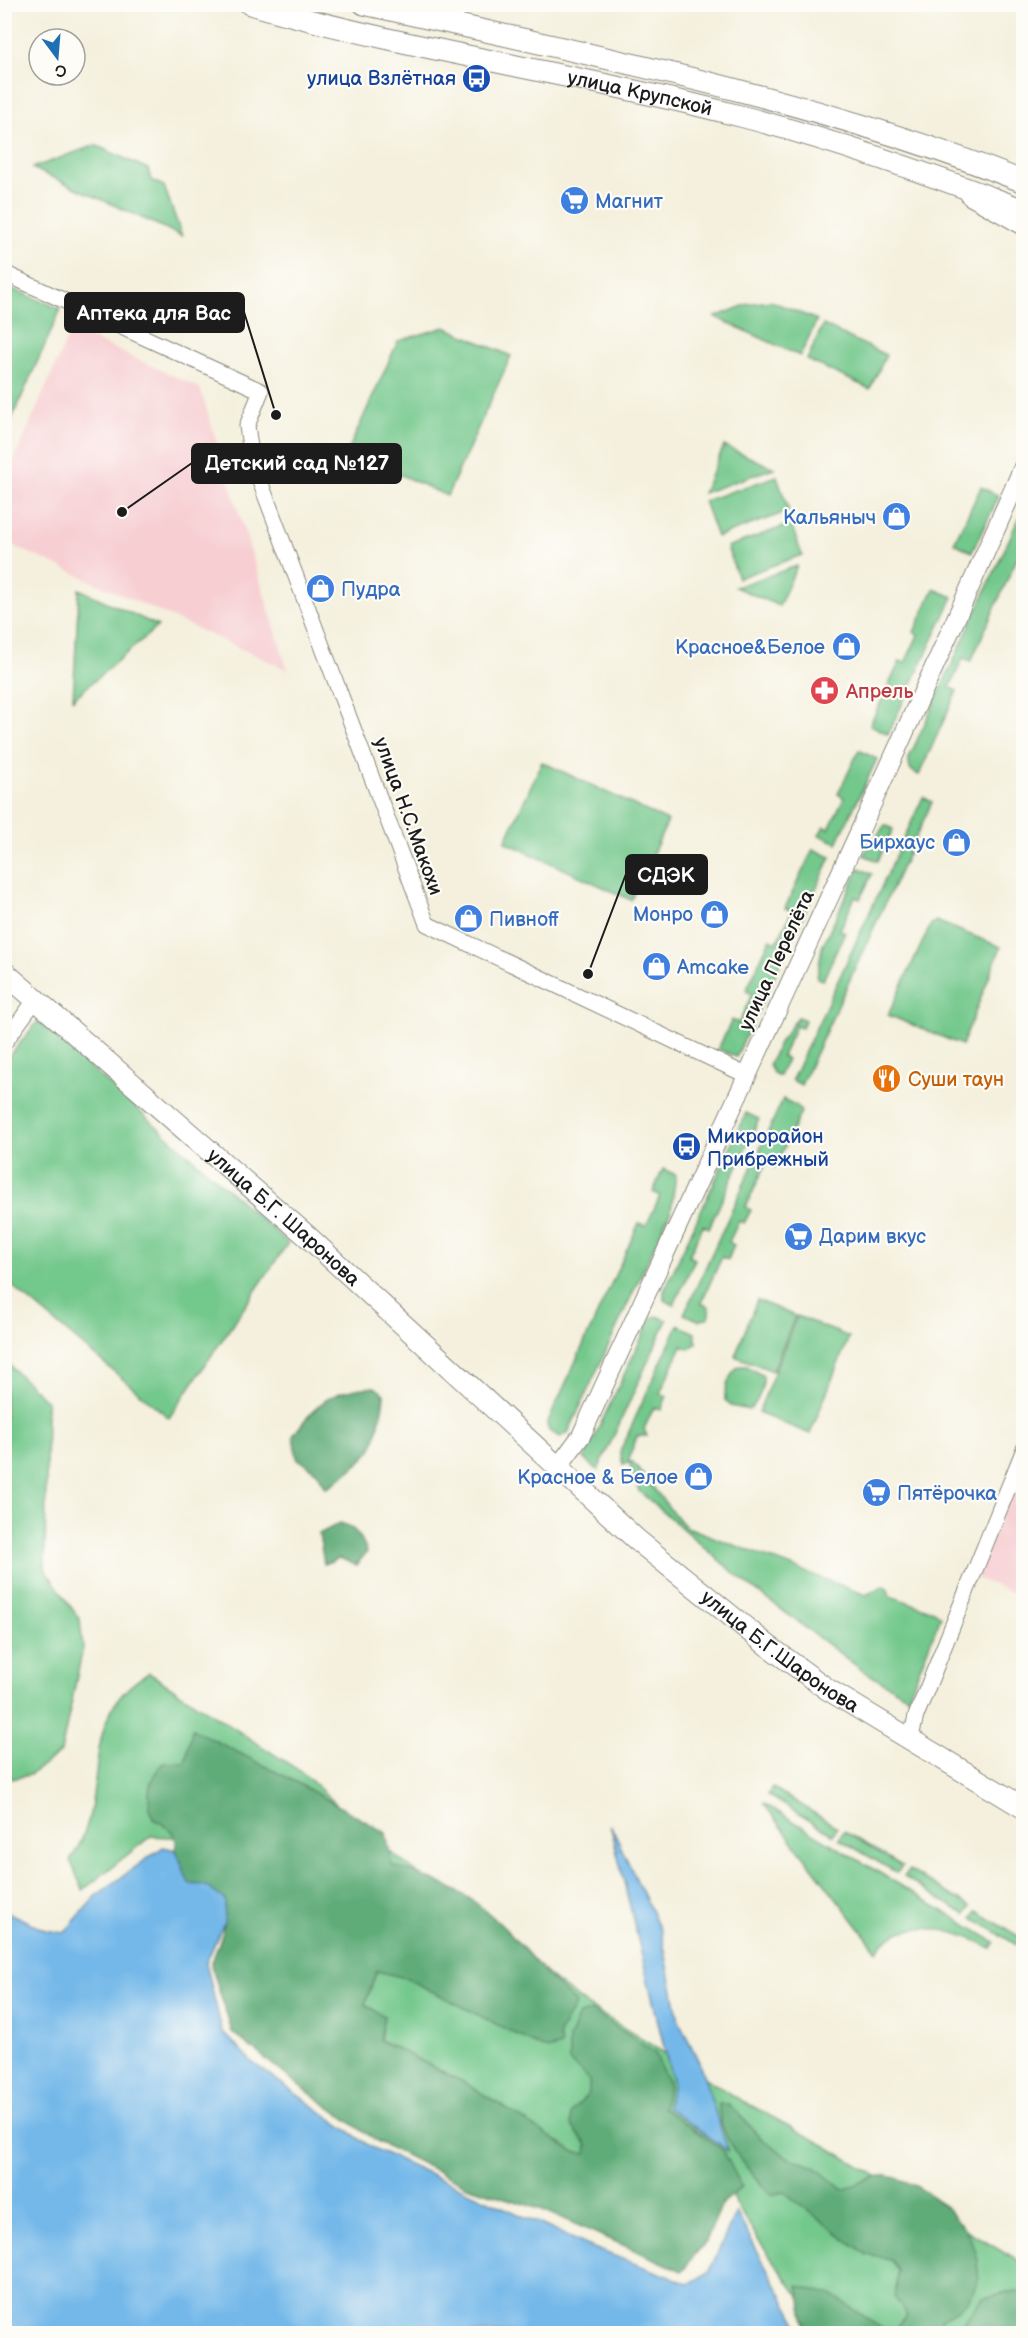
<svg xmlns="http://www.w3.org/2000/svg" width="1028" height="2338" font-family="'Balsamiq Sans',sans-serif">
  <rect width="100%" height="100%" fill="#fdfcf7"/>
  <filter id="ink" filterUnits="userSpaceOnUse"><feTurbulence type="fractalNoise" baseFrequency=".0167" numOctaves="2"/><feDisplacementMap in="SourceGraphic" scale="12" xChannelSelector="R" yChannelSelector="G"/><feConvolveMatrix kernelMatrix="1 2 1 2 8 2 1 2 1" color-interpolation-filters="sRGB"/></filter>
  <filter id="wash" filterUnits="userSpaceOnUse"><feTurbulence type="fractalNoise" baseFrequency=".008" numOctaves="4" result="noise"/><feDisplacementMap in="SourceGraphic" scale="24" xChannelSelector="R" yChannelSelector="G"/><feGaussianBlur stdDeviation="1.35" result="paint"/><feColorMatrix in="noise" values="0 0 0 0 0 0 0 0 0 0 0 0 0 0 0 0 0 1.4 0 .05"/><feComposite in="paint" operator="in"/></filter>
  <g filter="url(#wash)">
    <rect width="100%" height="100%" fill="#f4f0dd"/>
    <path fill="#f7cfd3" d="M71 329 200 388 288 670 5 542V481Z
      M1023 1462V1597L976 1578Z"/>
    <path fill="#73c88c" stroke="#487254" stroke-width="1.5" d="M95 145 148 169 151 180 164 186 182 236 32 168Z
      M5 286 61 309 5 434Z
      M771 301 817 320 800 356 715 317 748 304Z
      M823 325 886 355 870 389 807 360Z
      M445 327 511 356 447 496 348 451 398 341Z
      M724 446 774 468 703 493Z
      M777 476 789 511 717 537 704 501Z
      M981 487 999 496 972 552 954 543Z
      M1023 509V545L971 661 963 658 950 687 957 691 919 775C910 771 908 767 909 758Z
      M791 524 802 555 738 578 727 547Z
      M797 566 779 606 735 587Z
      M79 589 158 626 73 699Z
      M934 589 953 597 888 734 870 725 900 661 905 663 918 635 914 632Z
      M859 750 877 759 837 843 819 835 824 826 829 829 844 798 838 794Z
      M542 762 668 821 631 900 505 842Z
      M923 797 932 802 801 1085 792 1080Z
      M885 825 893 829 878 861 863 855Z
      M813 849 831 857 736 1057 718 1049 732 1020 739 1023 752 994 746 991 770 939 777 942 792 911 785 908Z
      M859 868 872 874 860 899 855 897 840 930 845 932 823 980 817 978 822 947Z
      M936 921 1001 947 962 1045 888 1015 931 924Z
      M798 1017 805 1020 802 1028 796 1026 782 1056 787 1059 779 1076 773 1073 769 1065 779 1043Z
      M38 1021 288 1243 169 1418 5 1280V1061Z
      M783 1099 797 1106 801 1112 775 1167 766 1163 746 1207 751 1210 744 1223 739 1221 729 1242 734 1245 728 1260 722 1257 701 1303 709 1307V1317L700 1321 684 1314Z
      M746 1113 759 1119 709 1228 703 1225 689 1256 695 1259 674 1305 664 1300V1291Z
      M663 1169 676 1175 671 1210 568 1433 560 1437 549 1431 547 1424 639 1223 646 1226 660 1196 653 1192Z
      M757 1300 795 1316 773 1371 735 1356Z
      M657 1316 667 1320 598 1470 584 1459 651 1318Z
      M797 1316 849 1337 810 1434 758 1413Z
      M678 1325 695 1333 697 1343 689 1349 682 1346 660 1393 667 1396 661 1410 654 1407 644 1429 647 1436H637L628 1463 623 1465 620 1451Z
      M5 1357 13 1369 47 1401 45 1569 80 1620 83 1648 61 1752 30 1775 5 1780Z
      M739 1366H747L763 1376C764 1387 758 1403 749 1410L731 1406 725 1400C724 1389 730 1373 739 1366Z
      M629 1462H633L678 1519 687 1527 866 1595 883 1586 887 1587 890 1596 934 1611 941 1616 908 1697 862 1670 742 1580 639 1491Z
      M149 1673 303 1773 375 1840 585 2004 739 2099 826 2146 1023 2264V2333H825L758 2239 727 2189 416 2149 234 1901 184 1838 151 1836 83 1890 70 1860C115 1799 72 1716 149 1673Z
      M772 1787 837 1827 833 1835 768 1795Z
      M763 1803 995 1942 991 1948C958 1931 902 1913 877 1951Z
      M844 1831 902 1866 897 1873 839 1839Z
      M909 1870 971 1907 966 1915 904 1877Z
      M977 1911 1023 1939V1949L973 1918Z"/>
    <path fill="#5eac78" stroke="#3d644a" stroke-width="1.5" d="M375 1387 384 1394C384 1403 376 1441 372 1448 364 1461 338 1481 326 1488L317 1472 297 1458 293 1436C317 1402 332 1389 375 1387Z
      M340 1523C355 1527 362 1537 367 1552L356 1565 339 1558 324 1564 319 1534Z
      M192 1729 296 1782 386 1833 392 1865C420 1875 451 1885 476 1903 514 1931 540 1973 576 2003L559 2034 561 2046 547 2050 406 1978 377 1971 365 2004 384 2016 380 2040 469 2085 572 2151 586 2154 587 2145 571 2125V2113L589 2093V2080L569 2061V2039L579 2015 592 2011 655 2053 669 2086 663 2108 723 2150 742 2187 723 2202 706 2241 682 2271 543 2210 467 2186 375 2140 293 2081 232 2032 211 1965 223 1932V1913C209 1903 189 1892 181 1877 166 1849 193 1838 153 1819 146 1797 147 1781 163 1763H185Z
      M719 2104H729L764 2141 789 2158 815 2167 843 2190C855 2186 874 2174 887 2176 934 2183 1007 2251 967 2301 960 2310 951 2314 941 2319L946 2333H892L907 2315 895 2298 898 2271 890 2259 867 2255 784 2192 771 2195C750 2172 717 2138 719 2104Z
      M798 2285 834 2296 889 2333H807Z
      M1016 2291 1023 2292V2333H954L983 2298Z"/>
    <path fill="#73b8e9" stroke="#486a82" stroke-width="1.5" d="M610 1824 661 1931 679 2021 699 2062 728 2151 667 2107 673 2084Z
      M163 1847 176 1850 189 1884 204 1885 225 1900 224 1922 206 1963 222 2031 253 2063 371 2147 593 2248 689 2284 709 2272 736 2212 798 2325 806 2333H5V1911L45 1930 64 1933 97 1895Z"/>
  </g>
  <g filter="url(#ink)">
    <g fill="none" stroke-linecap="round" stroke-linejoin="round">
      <defs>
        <path id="minor" d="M4 273 261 391 247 426 252 460 427 924 746 1075
          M4 1043 36 999
          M910 1741 916 1716 1024 1449"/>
        <path id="tertiary" d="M970 196 1024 226
          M558 1467 581 1436C729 1113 881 791 1024 465"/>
        <g id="secondary">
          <path id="s1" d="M250 4C413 51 581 74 744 117 839 142 932 175 1024 210"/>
          <path d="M364 4C586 54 811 97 1024 182"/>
          <path id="s2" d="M4 972 307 1236 637 1540 767 1645 827 1689 1024 1808"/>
        </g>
      </defs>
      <use href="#minor" stroke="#88867c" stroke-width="17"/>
      <use href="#tertiary" stroke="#88867c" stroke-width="20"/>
      <use href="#secondary" stroke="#88867c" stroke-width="23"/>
      <use href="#minor" stroke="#fff" stroke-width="15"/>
      <use href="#tertiary" stroke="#fff" stroke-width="18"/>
      <use href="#secondary" stroke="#fff" stroke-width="21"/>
    </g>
  </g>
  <defs>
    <symbol id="bus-disc" viewBox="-11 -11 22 22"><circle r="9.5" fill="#1a4fb4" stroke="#fdfcf7"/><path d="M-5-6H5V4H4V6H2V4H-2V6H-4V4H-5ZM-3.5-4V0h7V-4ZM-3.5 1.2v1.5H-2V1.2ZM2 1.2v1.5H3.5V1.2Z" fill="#fff"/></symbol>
    <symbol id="supermarket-disc" viewBox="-11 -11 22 22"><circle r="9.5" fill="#3f7fe0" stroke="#fdfcf7"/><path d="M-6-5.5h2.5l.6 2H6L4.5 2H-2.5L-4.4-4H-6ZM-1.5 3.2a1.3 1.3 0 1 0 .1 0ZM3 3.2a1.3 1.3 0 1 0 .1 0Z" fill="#fff"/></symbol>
    <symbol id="shop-disc" viewBox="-11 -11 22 22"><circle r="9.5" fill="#3f7fe0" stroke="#fdfcf7"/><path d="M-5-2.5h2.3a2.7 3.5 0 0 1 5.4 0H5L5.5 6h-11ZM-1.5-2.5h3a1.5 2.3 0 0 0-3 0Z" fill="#fff"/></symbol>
    <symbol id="pharmacy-disc" viewBox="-11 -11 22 22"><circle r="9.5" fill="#e0444e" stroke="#fdfcf7"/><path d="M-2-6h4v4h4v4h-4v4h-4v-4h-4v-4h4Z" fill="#fff"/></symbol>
    <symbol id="restaurant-disc" viewBox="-11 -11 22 22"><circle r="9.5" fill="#e8710a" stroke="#fdfcf7"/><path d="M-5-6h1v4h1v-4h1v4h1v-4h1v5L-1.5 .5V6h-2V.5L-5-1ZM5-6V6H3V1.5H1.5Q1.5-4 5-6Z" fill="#fff"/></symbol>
  </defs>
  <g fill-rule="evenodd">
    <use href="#bus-disc" x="460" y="62" width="33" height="33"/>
    <use href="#supermarket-disc" x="558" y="184" width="33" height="33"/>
    <use href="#shop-disc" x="880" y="500" width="33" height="33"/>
    <use href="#shop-disc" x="304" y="572" width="33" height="33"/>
    <use href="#shop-disc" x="830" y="630" width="33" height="33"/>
    <use href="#pharmacy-disc" x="808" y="674" width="33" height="33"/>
    <use href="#shop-disc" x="940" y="826" width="33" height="33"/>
    <use href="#shop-disc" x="698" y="898" width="33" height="33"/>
    <use href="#shop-disc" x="452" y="902" width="33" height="33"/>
    <use href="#shop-disc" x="640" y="950" width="33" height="33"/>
    <use href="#restaurant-disc" x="870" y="1062" width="33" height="33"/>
    <use href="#bus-disc" x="670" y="1130" width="33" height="33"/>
    <use href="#supermarket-disc" x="782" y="1220" width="33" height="33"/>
    <use href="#shop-disc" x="682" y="1460" width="33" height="33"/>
    <use href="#supermarket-disc" x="860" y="1476" width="33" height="33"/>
  </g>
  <g text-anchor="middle" stroke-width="4.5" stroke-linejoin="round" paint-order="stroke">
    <g font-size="20" fill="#164399" stroke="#fdfcf7" text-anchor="end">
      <text x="456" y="85">улица Взлётная</text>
      <text x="707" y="1143" text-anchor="start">Микрорайон<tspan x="707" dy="23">Прибрежный</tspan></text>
    </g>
    <g font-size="20" fill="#1c1c1c" stroke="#fdfcf7">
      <text dy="7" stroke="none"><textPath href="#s1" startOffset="400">улица Крупской</textPath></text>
      <text transform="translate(409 816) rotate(70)" y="7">улица Н.С.Макохи</text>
      <text transform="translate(776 960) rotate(-65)" y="7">улица Перелёта</text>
      <text dy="7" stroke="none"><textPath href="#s2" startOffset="372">улица Б.Г. Шаронова</textPath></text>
      <text dy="7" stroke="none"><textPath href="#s2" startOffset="1032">улица Б.Г.Шаронова</textPath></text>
    </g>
    <g font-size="20" fill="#366cbe" stroke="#fdfcf7" text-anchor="start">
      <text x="595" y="208">Магнит</text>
      <text x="876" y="524" text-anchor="end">Кальяныч</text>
      <text x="341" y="596">Пудра</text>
      <text x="825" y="654" text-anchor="end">Красное&amp;Белое</text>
      <text x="935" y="849" text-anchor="end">Бирхаус</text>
      <text x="693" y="921" text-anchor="end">Монро</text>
      <text x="489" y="926">Пивнoff</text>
      <text x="677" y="974">Amcake</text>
      <text x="819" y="1243">Дарим вкус</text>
      <text x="678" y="1484" text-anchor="end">Красное &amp; Белое</text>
      <text x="897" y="1500">Пятёрочка</text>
    </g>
    <g font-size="20" fill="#be3a42" stroke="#fdfcf7" text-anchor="start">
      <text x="846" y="698">Апрель</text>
    </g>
    <g font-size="20" fill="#c56008" stroke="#fdfcf7" text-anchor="start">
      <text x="908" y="1086">Суши таун</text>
    </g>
  </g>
  <path fill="none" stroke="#1c1c1c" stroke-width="2" d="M276 415L244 312M122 512L192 463M588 974L626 874"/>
  <g fill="#1c1c1c" stroke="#fdfcf7" stroke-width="2">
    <circle cx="276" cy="415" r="6"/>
    <circle cx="122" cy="512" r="6"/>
    <circle cx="588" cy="974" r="6"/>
  </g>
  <g fill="#1c1c1c" stroke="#1c1c1c" stroke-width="2">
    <rect x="65" y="293" width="179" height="39" rx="6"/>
    <rect x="192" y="444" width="209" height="39" rx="6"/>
    <rect x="626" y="855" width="81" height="39" rx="6"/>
  </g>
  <g font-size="21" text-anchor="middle" font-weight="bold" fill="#fff">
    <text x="154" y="320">Аптека для Вас</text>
    <text x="297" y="470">Детский сад №127</text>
    <text x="666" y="882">СДЭК</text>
  </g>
  <rect width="1028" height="2338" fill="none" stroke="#fdfcf7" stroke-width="24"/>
  <g transform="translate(57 57) rotate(164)"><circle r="28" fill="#fdfcf7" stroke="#a3a29f" stroke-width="1.5"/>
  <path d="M0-4.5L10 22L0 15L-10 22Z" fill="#1f6fb2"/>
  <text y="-9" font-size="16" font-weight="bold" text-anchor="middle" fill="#1c1c1c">С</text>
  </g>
</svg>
